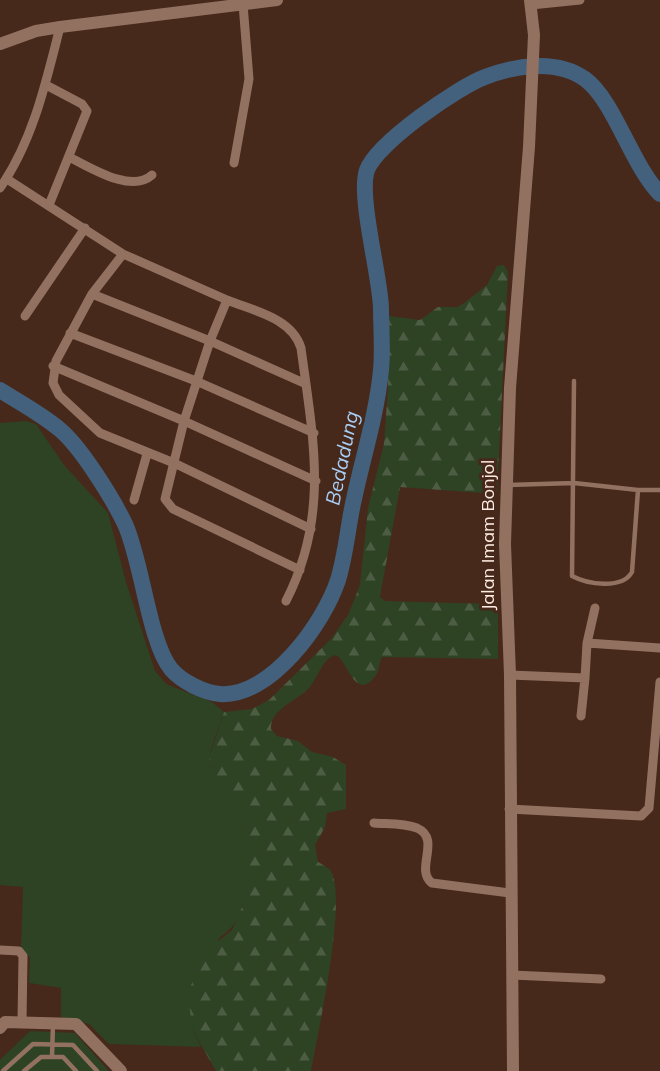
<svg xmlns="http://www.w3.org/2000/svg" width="660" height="1071" font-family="Mulish,sans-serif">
  <defs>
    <pattern id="forest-firs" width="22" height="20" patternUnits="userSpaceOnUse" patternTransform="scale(1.5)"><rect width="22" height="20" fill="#2e4224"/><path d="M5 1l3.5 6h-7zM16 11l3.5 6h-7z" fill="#4d5d44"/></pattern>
  </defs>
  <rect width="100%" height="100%" fill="#46291b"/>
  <path fill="#2e4224" d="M26 421 36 424 64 465 108 513 126 582 155 671 166 684 212 702 224 712C221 722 208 752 210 760 214 787 238 791 246 812 250 827 246 895 241 910 236 923 231 930 219 938L192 1029 201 1047 109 1044 89 1024 61 1017V988L29 983 30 957 21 950 23 887 0 885V423Z
    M30 1031 75 1033 109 1071H0V1060Z"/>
  <path fill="url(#forest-firs)" d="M504 265 508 272 497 494 400 487 381 591 380 597 385 601 494 604 498 610V659L382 657C379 663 380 669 376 675 356 704 347 660 336 655 322 658 318 678 309 688 297 701 270 709 271 729L277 736 298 741 312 752 333 757 346 765V809L327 813 325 827 315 845 318 862C322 864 327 867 330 870 349 895 317 1036 311 1071H216L192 1029 188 992 206 951 232 930 242 907 247 841 245 812 233 795 215 780 209 757 224 712 252 709 269 700 331 639 348 615 360 585 368 508 384 444 388 387 389 316 420 320 438 307H458L464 303 487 285 497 266Z"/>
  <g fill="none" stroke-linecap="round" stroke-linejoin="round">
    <path stroke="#43607d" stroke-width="16" d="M0 390C19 402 41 414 58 428 80 445 113 499 125 524 142 561 149 642 171 669 181 681 204 693 220 694 270 698 324 623 338 580 346 554 348 525 354 499 363 457 377 413 381 370 383 350 381 328 381 308 380 275 358 196 367 170 377 143 458 87 485 77 514 66 556 58 585 79 614 100 631 164 660 194"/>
    <path stroke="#927161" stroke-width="4.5" d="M574 381 572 576C587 584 622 590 632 572L638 490
      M507 485 574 483 638 490H660
      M52 1057 53 1024
      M3 1071 33 1044 73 1045 97 1071
      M24 1071 41 1057H63L76 1071"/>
    <path stroke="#927161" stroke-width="9" d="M531 5 580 0
      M46 85 82 104 87 111 49 205
      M69 157C90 167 131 194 152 175
      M234 163 249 79 243 4
      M7 179 123 254 227 300 210 341 184 421 53 366
      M0 188C33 141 46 82 60 27
      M123 254 92 294 56 361 53 383 59 395 100 433 174 463 311 529
      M92 294 210 341 306 384
      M227 300C254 311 292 318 301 348 313 438 330 515 286 601
      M25 316 85 228
      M70 333 196 381 314 433
      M134 500 147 454
      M300 570 173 509 165 499 184 421 316 481
      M587 643 595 608
      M510 675 585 678 587 643 660 648
      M581 716 585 678
      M509 809 641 816 649 808 660 682
      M374 823C387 824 404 823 417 828 442 839 414 870 432 883L510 893
      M0 950 19 951 23 956 22 1022
      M512 975 601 979"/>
    <path stroke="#927161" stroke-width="12" d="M0 44 36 31 60 27 277 0
      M0 1028 5 1022 76 1024 121 1071
      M513 1071 510 675 505 544 510 388 529 147 534 35 530 0"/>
  </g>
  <g text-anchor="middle" stroke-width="6" stroke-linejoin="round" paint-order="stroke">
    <g font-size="18" fill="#ffebe2" stroke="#46291b">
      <text transform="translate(488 535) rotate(-90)" y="6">Jalan Imam Bonjol</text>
    </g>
    <g font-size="20" font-style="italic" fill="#a8cff7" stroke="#46291b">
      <text transform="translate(342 458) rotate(-78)" y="7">Bedadung</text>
    </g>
  </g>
</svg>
